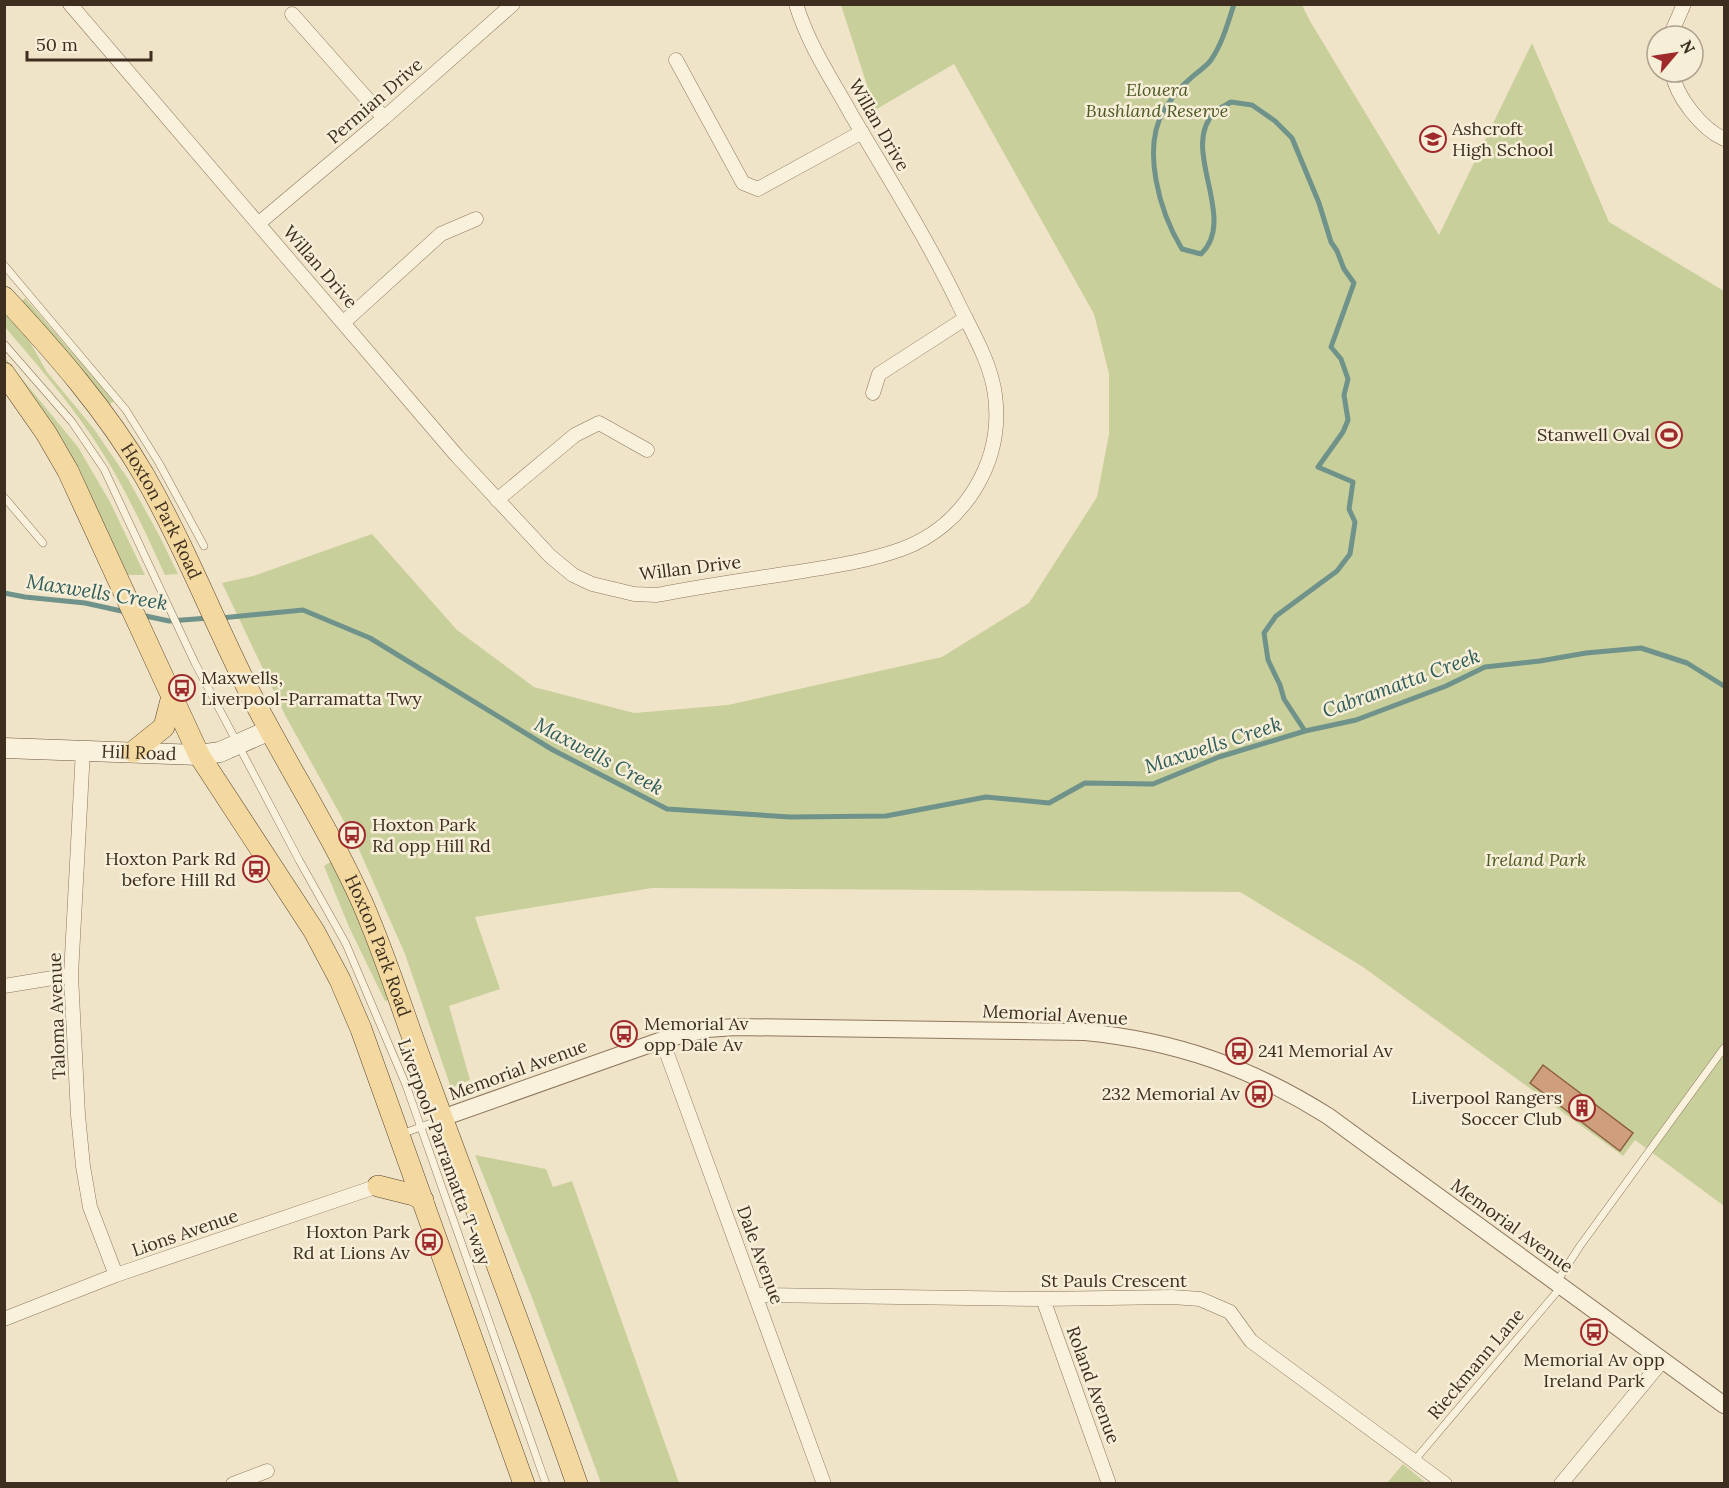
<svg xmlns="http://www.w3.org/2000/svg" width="1729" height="1488" font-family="Lora,serif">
  <rect width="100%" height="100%" fill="#f0e4c8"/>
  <path fill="#c9cf9b" d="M841 5H1302L1310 21 1439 235 1532 43 1609 222 1724 291V1206L1635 1140 1623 1156 1363 967 1240 892 652 888 475 917 500 989 449 1006 470 1080 451 1088 405 954 357 845 285 715 222 583 253 576 372 534 457 630 534 687 634 713 728 705 942 657 1029 603 1097 497 1109 434V374L1094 314 954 64 875 110Z
    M25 298 114 401 110 404 21 302Z
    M6 313 26 335 47 372 94 429 128 479 159 535 178 574 165 575C143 527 121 479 91 435 65 397 35 362 5 327Z
    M4 357 78 447 110 502 145 575H125L10 368 5 362Z
    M332 861 348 892 391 1000 385 1001 349 927 324 866Z
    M475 1155 546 1169 553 1187 572 1181 679 1483H601L531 1295Z
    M1403 1464 1426 1483H1387Z"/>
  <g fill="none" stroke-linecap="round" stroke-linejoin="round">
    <path stroke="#6f938a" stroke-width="5" d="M1234 4C1228 23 1222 44 1211 60 1206 67 1197 72 1191 78 1181 86 1171 99 1164 110 1141 149 1160 213 1182 249L1201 254C1239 218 1178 148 1215 112 1219 108 1226 105 1231 102L1252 105 1275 121 1292 138 1319 203 1331 242 1337 251 1344 269 1354 283 1331 347 1341 359 1348 379 1344 395 1348 420 1343 432 1318 467 1353 482 1349 509 1355 522 1350 554 1337 571 1276 616 1264 633 1268 660 1280 685 1284 699 1305 731
      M4 593 25 597 85 603 126 612
      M141 615 169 621 209 618
      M221 618 303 610 370 638 553 750 667 809 790 817 886 816 986 797 1049 803 1085 783 1153 784 1219 757 1305 731 1356 720 1446 686 1485 667 1540 661 1586 653 1641 648 1687 663 1724 686"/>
  </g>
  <path fill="#cf9f7d" stroke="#8d5f41" stroke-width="1.5" d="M1543 1065 1633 1133 1620 1151 1530 1083Z"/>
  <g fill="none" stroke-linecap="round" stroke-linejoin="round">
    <defs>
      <path id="service" d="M4 265 126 410 159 463 204 546
        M4 344 72 422 104 469 195 663 299 860 346 944 406 1085 546 1484
        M4 497 43 543
        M402 1134 439 1120
        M1556 1283 1580 1246 1724 1048
        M1414 1461 1561 1287"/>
      <path id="minor" d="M70 4 457 456 550 556 573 575 592 584 634 594 657 595C702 586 746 580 791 573 828 567 866 562 902 549 964 526 1004 462 995 395 991 364 974 335 960 307 928 240 888 177 851 114 831 78 808 44 796 4
        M292 14 384 118
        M1670 36 1684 4
        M676 60 743 183 758 189 862 132
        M1672 72C1676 97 1702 129 1724 139
        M259 223 384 118 513 4
        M344 322 441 234 476 219
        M873 393 879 374 966 318
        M497 500 575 435 599 423 647 450
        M83 750 71 975 78 1115 83 1166 90 1207 116 1275
        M4 986 71 975
        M662 1040 824 1484
        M755 1295 1043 1299 1172 1297 1200 1299 1230 1312 1251 1341 1445 1484
        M1043 1299 1109 1484
        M4 1319 116 1275 378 1186
        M233 1484 267 1471
        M1561 1484 1663 1360"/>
      <path id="tertiary" d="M442 1118 662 1040 707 1029 736 1027 1085 1032C1176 1041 1250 1067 1328 1116L1724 1405"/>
      <g id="secondary">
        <path id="s1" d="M4 748 199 755 220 752 270 730"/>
      </g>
      <g id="primary">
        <path id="s2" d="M4 297C55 352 106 410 144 475 184 545 213 619 249 691 285 762 329 829 362 902 387 959 405 1019 427 1077 477 1213 529 1347 577 1484"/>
        <path d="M4 373 46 433 68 471 199 755 314 931 340 980 361 1029 524 1484"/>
        <path d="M133 752 164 727 172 696"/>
        <path d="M378 1186 414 1195 423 1200"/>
      </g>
    </defs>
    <use href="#service" stroke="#8d765c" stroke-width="8"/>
    <use href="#minor" stroke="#8d765c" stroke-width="15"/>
    <use href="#tertiary" stroke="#8d765c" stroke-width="18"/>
    <use href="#secondary" stroke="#6f573f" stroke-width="21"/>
    <use href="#primary" stroke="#5b4430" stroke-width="22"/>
    <use href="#service" stroke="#faf1dc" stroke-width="7"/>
    <use href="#minor" stroke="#faf1dc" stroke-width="14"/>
    <use href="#tertiary" stroke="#faf1dc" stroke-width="16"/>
    <use href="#secondary" stroke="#faf1dc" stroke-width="20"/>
    <use href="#primary" stroke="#f3d9a0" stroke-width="21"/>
  </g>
  <defs>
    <symbol id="school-ring" viewBox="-11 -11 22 22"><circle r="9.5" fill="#f7eed8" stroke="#9e2a2b" stroke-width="1.5"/><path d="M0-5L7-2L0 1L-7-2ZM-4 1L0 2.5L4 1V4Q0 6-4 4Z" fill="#9e2a2b"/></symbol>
    <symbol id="stadium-ring" viewBox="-11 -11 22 22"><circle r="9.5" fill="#f7eed8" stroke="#9e2a2b" stroke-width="1.5"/><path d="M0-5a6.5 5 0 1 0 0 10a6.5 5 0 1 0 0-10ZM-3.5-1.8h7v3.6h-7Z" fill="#9e2a2b"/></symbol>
    <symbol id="bus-ring" viewBox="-11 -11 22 22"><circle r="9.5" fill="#f7eed8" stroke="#9e2a2b" stroke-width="1.5"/><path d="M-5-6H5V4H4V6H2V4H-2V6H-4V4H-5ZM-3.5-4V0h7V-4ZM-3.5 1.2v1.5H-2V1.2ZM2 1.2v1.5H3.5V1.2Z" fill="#9e2a2b"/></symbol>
    <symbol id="building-ring" viewBox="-11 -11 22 22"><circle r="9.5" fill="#f7eed8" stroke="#9e2a2b" stroke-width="1.5"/><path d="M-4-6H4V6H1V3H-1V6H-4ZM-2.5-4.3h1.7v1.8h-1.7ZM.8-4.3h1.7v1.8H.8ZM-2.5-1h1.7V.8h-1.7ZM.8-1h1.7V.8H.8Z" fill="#9e2a2b"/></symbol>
  </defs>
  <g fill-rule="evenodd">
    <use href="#school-ring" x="1418" y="124" width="30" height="30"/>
    <use href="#stadium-ring" x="1654" y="420" width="30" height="30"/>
    <use href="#bus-ring" x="167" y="673" width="30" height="30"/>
    <use href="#bus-ring" x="337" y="820" width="30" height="30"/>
    <use href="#bus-ring" x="241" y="854" width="30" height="30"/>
    <use href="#bus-ring" x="609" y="1019" width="30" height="30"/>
    <use href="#bus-ring" x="1224" y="1036" width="30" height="30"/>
    <use href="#bus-ring" x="1244" y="1079" width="30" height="30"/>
    <use href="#building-ring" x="1567" y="1093" width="30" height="30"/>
    <use href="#bus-ring" x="414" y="1227" width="30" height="30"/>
    <use href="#bus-ring" x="1579" y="1317" width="30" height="30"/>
  </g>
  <g text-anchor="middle" stroke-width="5" stroke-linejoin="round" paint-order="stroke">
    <g font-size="18" font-style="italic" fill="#4d5a26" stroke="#f7eed8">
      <text x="1157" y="96">Elouera<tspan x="1157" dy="21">Bushland Reserve</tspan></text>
      <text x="1536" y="866">Ireland Park</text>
    </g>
    <g font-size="18" fill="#3d2e20" stroke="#f7eed8">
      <text transform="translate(375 101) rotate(-41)" y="6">Permian Drive</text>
      <text transform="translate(879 125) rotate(60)" y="6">Willan Drive</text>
      <text transform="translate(320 267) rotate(49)" y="6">Willan Drive</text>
      <text dy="6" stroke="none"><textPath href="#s2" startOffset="267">Hoxton Park Road</textPath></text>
      <text transform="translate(690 568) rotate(-7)" y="6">Willan Drive</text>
      <text dy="6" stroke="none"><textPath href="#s1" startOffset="135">Hill Road</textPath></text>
      <text dy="6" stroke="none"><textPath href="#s2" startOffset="753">Hoxton Park Road</textPath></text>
      <text transform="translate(1055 1015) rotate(3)" y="6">Memorial Avenue</text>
      <text transform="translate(57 1016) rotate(-92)" y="6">Taloma Avenue</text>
      <text transform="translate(518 1070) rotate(-20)" y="6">Memorial Avenue</text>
      <text transform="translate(444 1152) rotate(70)" y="6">Liverpool–Parramatta T-way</text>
      <text transform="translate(1512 1226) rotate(36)" y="6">Memorial Avenue</text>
      <text transform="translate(185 1233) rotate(-19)" y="6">Lions Avenue</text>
      <text transform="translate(760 1255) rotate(70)" y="6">Dale Avenue</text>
      <text x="1114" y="1287">St Pauls Crescent</text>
      <text transform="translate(1476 1364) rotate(-50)" y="6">Rieckmann Lane</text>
      <text transform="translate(1093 1385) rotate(70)" y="6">Roland Avenue</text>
    </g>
    <g font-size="18" fill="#3d2e20" stroke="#f7eed8" text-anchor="start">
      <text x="1452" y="135">Ashcroft<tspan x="1452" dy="21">High School</tspan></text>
      <text x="1650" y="441" text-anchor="end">Stanwell Oval</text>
      <text x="201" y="684">Maxwells,<tspan x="201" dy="21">Liverpool-Parramatta Twy</tspan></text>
      <text x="372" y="831">Hoxton Park<tspan x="372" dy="21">Rd opp Hill Rd</tspan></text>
      <text x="236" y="865" text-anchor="end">Hoxton Park Rd<tspan x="236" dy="21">before Hill Rd</tspan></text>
      <text x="644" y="1030">Memorial Av<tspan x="644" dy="21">opp Dale Av</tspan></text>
      <text x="1258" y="1057">241 Memorial Av</text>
      <text x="1240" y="1100" text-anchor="end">232 Memorial Av</text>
      <text x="1562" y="1104" text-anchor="end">Liverpool Rangers<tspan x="1562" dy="21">Soccer Club</tspan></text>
      <text x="410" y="1238" text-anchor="end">Hoxton Park<tspan x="410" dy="21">Rd at Lions Av</tspan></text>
      <text x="1594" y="1366" text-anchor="middle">Memorial Av opp<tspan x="1594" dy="21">Ireland Park</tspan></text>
    </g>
    <g font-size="20" font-style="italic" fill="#2f5d5a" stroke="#f7eed8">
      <text transform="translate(97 592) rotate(9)" y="7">Maxwells Creek</text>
      <text transform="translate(1401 683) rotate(-20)" y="7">Cabramatta Creek</text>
      <text transform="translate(1213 745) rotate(-18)" y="7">Maxwells Creek</text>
      <text transform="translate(599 756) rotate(28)" y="7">Maxwells Creek</text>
    </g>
  </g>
  <rect width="1729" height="1488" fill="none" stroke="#3d2e20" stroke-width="12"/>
  <g transform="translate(1675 54) rotate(61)"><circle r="28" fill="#f7eed8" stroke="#ada18e" stroke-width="1.5"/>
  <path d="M0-4.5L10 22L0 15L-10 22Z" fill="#9e2a2b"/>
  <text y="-9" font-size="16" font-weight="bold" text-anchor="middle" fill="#3d2e20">N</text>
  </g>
  <path d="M27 51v9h124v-9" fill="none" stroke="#3d2e20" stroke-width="3"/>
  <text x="36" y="51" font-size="18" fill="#3d2e20" stroke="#f7eed8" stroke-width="4.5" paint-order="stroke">50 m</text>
</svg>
